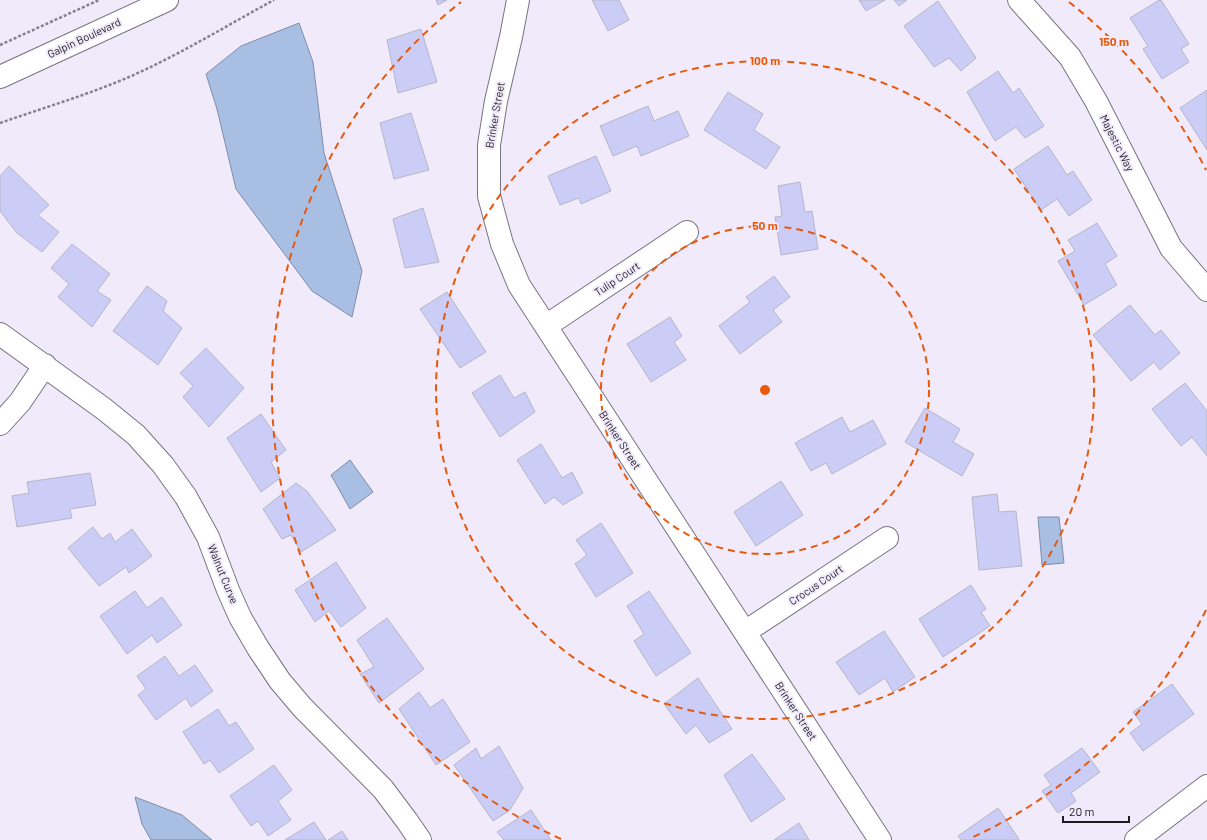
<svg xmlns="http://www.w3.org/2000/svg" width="1207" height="840" font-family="Barlow,sans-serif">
  <rect width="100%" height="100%" fill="#f1eafb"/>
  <path fill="#a8bee3" stroke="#7f8da9" d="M299 23 313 62 324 153 362 271 352 317 312 291 236 189 217 109 206 74 241 46Z
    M350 460 373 492 350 509 331 475Z
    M1038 517H1059L1064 563 1042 565Z
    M135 797 182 815 212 840H151L142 824Z"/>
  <path fill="#cbcdf7" stroke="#b5b6c6" d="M436 0H447L438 5Z
    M592 0H619L629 20 608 31Z
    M859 0H885L866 11Z
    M894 0H907L899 6Z
    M1159 0H1161L1189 44 1181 49 1189 62 1162 79 1143 49 1148 46 1130 18Z
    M938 1 976 58 961 71 949 58 934 67 904 26Z
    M421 29 437 82 398 93 387 40Z
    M998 71 1013 93 1019 88 1044 126 1025 138 1016 127 995 141 967 92Z
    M1207 90V150L1180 108Z
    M728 92 763 114 754 130 780 147 766 169 704 130Z
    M648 106 654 121 678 111 689 136 641 156 637 146 613 156 600 126Z
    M411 113 429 170 394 179 380 123Z
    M1048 146 1067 175 1073 171 1092 200 1069 216 1057 199 1041 210 1014 169Z
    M596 156 611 191 581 204 579 198 560 205 548 176Z
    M9 166 49 205 38 215 59 232 42 252 17 233 0 211V176Z
    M800 182 805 212 812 211 818 249 781 255 775 217 782 216 778 186Z
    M423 208 439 262 405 268 393 219Z
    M1097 223 1117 256 1105 264 1117 285 1084 305 1058 261 1075 251 1068 240Z
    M72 244 110 274 97 291 111 300 92 327 58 297 69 284 51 268Z
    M774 276 790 297 773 310 782 322 740 354 719 326 750 302 746 297Z
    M147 286 167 301 163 311 182 328 158 365 113 331Z
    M447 292 486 352 460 368 420 309Z
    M1130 305 1155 335 1161 330 1180 353 1160 370 1154 362 1131 381 1093 335Z
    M670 317 682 336 674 342 686 360 651 382 627 344Z
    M206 348 244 388 209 427 183 397 193 386 180 373Z
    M500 375 514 398 525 392 535 412 500 437 472 393Z
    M1185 383 1207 411V456L1192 437 1181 446 1152 409Z
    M925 408 960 429 953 442 974 454 962 476 905 442Z
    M261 414 286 450 271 462 280 478 261 492 227 438Z
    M842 417 850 432 873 420 886 444 832 474 826 463 811 471 795 443Z
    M541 444 562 478 572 472 583 493 563 505 554 497 545 504 517 460Z
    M90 473 96 505 70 509 72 518 17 527 12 496 29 493 27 482Z
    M781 481 803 515 756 546 734 512Z
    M296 483 307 491 336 530 301 552 291 535 282 539 263 509Z
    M997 494 999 512 1016 511 1022 566 979 570 972 497Z
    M601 523 633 573 596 597 575 564 587 555 576 540Z
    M93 527 102 539 110 533 115 542 132 529 152 556 129 573 126 567 99 586 68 548Z
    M336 562 366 608 341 627 329 611 315 622 295 590Z
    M971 585 986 609 981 612 990 626 943 657 919 619Z
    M135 591 147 608 162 597 182 625 157 643 152 635 127 654 100 616Z
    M649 591 691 653 656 676 634 641 644 634 627 606Z
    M387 618 424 669 379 703 360 674 374 667 357 640Z
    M884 631 915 677 893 692 885 678 859 695 836 662Z
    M165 656 179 676 195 665 213 691 191 707 186 698 156 720 138 695 146 689 137 676Z
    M698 678 732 729 709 743 696 725 686 734 664 704Z
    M1172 684 1194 714 1143 751 1130 733 1142 724 1133 712Z
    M419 692 430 708 443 699 470 742 436 765 399 709Z
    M218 709 229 726 236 722 254 749 219 773 210 760 204 764 183 732Z
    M499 746 523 788 510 810 493 821 454 765 476 748 481 759Z
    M1082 748 1100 772 1071 793 1076 801 1058 813 1042 791 1051 785 1044 775Z
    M752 754 785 799 751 822 724 775Z
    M274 765 292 790 278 801 291 820 268 836 258 821 251 826 230 796Z
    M998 808 1019 839 1017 840H961L958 836Z
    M531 810 551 840H504L497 832Z
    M314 822 326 840H285Z
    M799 823 809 840H774Z
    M342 831 348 840H328Z"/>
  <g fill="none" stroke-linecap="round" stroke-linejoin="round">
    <defs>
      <path id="minor" d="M518 0 511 37 496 101 489 145V196L502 244 519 285 880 840
        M1019 0 1070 57 1096 101 1171 248 1207 290
        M546 326 687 232
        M0 334 104 409 136 435 163 465 186 497 208 537 228 590 240 617 258 648 280 681 302 707 383 789 407 821 420 840
        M0 424 20 402 45 365
        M745 632 887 538
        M1136 840 1207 786"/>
      <path id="tertiary" d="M0 77 167 0"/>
    </defs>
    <use href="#minor" stroke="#797381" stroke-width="24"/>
    <use href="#tertiary" stroke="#797381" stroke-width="24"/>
    <path stroke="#86818c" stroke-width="2.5" stroke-dasharray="3 2" stroke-linecap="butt" d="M0 45 99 0
      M0 123C43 108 87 95 129 77 179 55 226 26 274 0"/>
    <use href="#minor" stroke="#fff" stroke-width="22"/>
    <use href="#tertiary" stroke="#fff" stroke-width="22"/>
  </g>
  <g fill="none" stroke="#e8590c" stroke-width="2" stroke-dasharray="7 5">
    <circle cx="765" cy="390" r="164"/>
    <circle cx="765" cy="390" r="329"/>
    <path d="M1206 610A493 493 0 0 1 969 839M561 839A493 493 0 0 1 461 2M1069 2A493 493 0 0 1 1206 170"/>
  </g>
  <g text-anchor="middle" stroke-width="4" stroke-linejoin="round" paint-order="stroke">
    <g font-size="11" fill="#1e1c22" stroke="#f1eafb">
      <text transform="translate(84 38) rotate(-25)" y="4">Galpin Boulevard</text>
      <text transform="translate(495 115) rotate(-80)" y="4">Brinker Street</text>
      <text transform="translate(1117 143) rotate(63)" y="4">Majestic Way</text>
      <text transform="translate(617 279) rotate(-34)" y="4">Tulip Court</text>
      <text transform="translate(620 440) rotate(57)" y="4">Brinker Street</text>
      <text transform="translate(223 574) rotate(68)" y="4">Walnut Curve</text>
      <text transform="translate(816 585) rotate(-34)" y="4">Crocus Court</text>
      <text transform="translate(796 711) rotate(57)" y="4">Brinker Street</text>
    </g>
  </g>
  <circle cx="765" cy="390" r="6" fill="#e8590c" stroke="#f1eafb" stroke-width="2"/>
  <g font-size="12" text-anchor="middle" font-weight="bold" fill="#e8590c" stroke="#f1eafb" stroke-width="4" stroke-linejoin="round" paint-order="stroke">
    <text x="1114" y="46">150 m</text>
    <text x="765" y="65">100 m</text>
    <text x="765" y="230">50 m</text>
  </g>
  <path d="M1063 816v6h66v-6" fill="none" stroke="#1e1c22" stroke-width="2"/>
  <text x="1069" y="816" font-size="12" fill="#1e1c22" stroke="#f1eafb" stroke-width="3" paint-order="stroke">20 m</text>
</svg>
